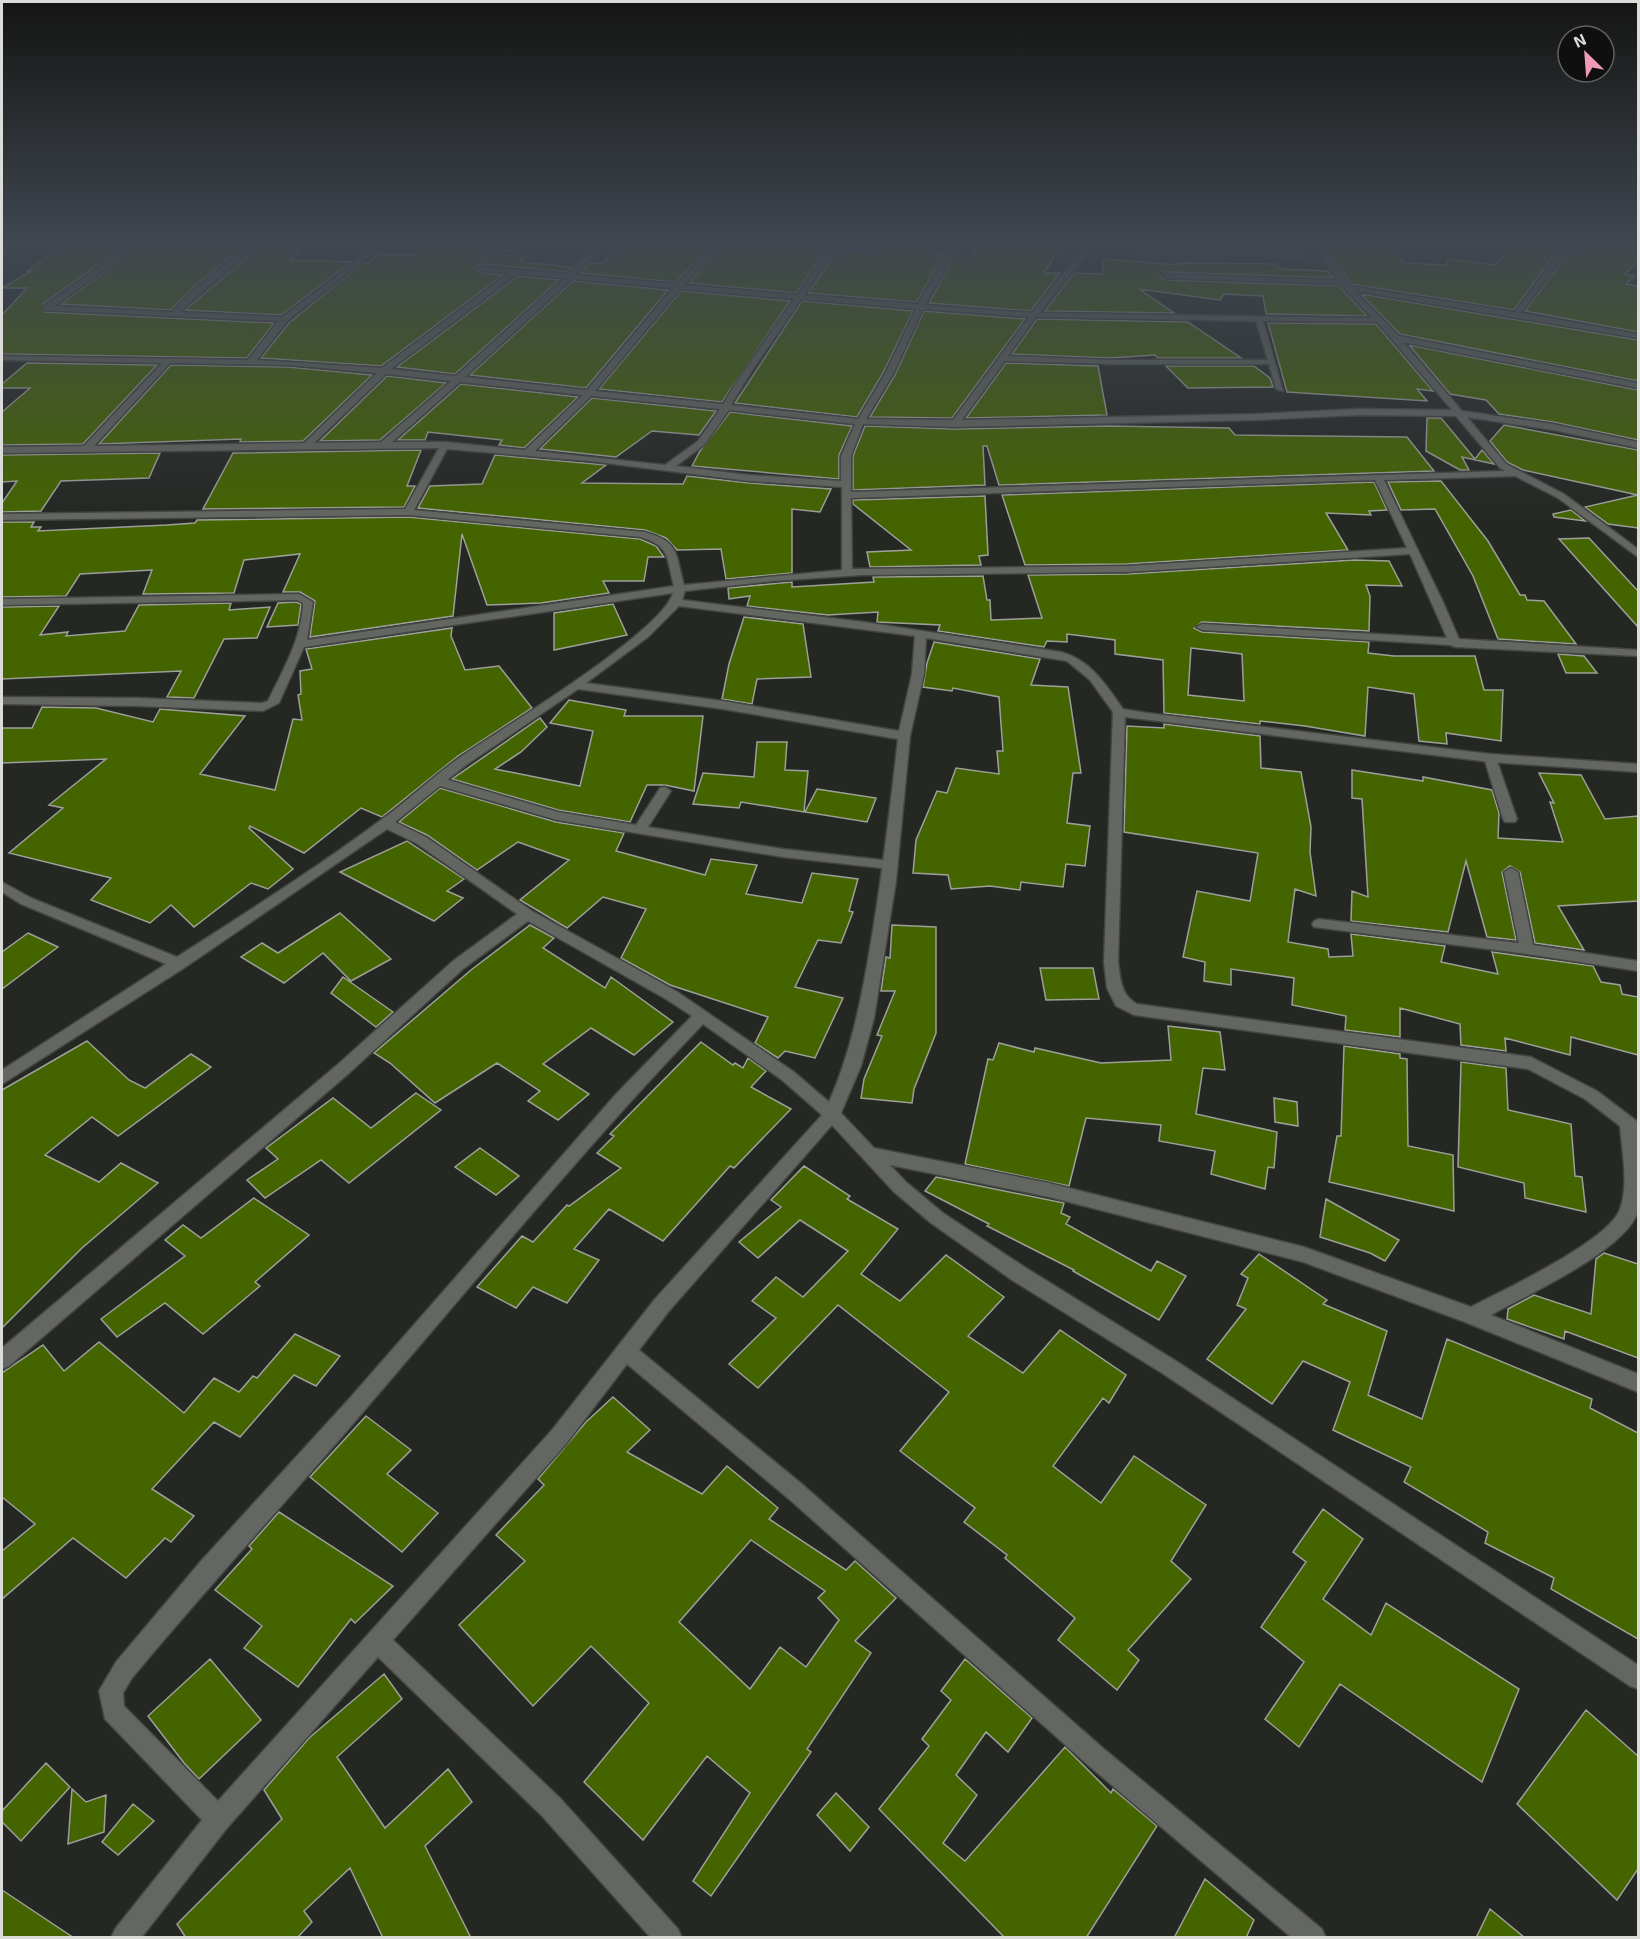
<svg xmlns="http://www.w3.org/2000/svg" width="1640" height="1939" font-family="'Exo 2',sans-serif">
  <rect width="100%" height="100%" fill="#252723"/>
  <path fill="#6b3348" d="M1097 246H1296L1304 259 1094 251Z"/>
  <path fill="#446400" stroke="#9da09a" stroke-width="1.5" fill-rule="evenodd" d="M166 246 242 248 197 284 171 310 61 304 136 249H161Z
    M430 246 485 248 474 268 482 273 503 275 381 366 261 358 289 323 363 263H368L379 254 412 256Z
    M626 246H711L676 282 580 273 590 263H603L613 252H620Z
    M723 246H810L827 248 796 293 689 283Z
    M978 246 1032 249 1034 246H1061L1044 273H1060L1031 311 929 303 955 255 970 257Z
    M1330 246H1391L1403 263 1446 265 1449 259 1496 265 1511 246 1559 248 1514 310 1351 284 1335 261Z
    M1590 246 1638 253V261L1625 274 1635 276 1626 284 1638 286V332L1525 311 1571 250 1585 252Z
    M890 247 944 254 917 302 808 293 838 250 883 253Z
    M58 249H120L43 304 44 312 274 323 247 358 2 354V315L27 288H2L31 271H27Z
    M257 249 301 250 290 260 351 262 281 315 185 310Z
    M496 249 506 250 500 256H525L521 262 572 267 567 272 484 264Z
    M1104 259 1179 265 1178 263 1275 264 1281 269 1328 271 1333 278 1166 272 1160 277 1166 280 1339 286 1367 316 1266 314 1263 296 1224 294 1220 300 1139 289 1174 313 1045 311 1074 273 1102 274Z
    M518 276 559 280 455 374 397 367Z
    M573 281 668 290 586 388 470 375Z
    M681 291 790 301 722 402 599 389Z
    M1361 294 1638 340V381L1400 334Z
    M802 301 913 311 883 373 857 417 735 403Z
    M924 311 1025 319 952 418 870 417 895 375Z
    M1037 319 1188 322 1241 358H1158L1155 355 1110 358 1012 354Z
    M1268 323 1376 324 1433 391 1417 389 1427 401 1287 392Z
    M1409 345 1638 390V440L1553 422 1499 414 1486 400 1450 394Z
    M27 363 157 365 83 444 2 445V412L30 388H2V384Z
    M1006 363 1098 366 1107 415 966 418Z
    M171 365 288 367 372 375 303 441 240 442 241 439 99 444Z
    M1166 366H1254L1270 378 1273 387 1188 388Z
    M387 376 446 383 380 440 320 441Z
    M461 384 578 397 524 448 499 445 502 440 428 432 425 440H398Z
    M592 398 716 411 699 435 652 431 616 457 540 449Z
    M730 412 852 426 839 455V479L692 466 700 451Z
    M1427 418H1441L1475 459 1482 450 1494 464 1462 457 1469 470H1460L1426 451Z
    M1504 425 1638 450V495L1523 470 1507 462 1490 441Z
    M865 426 955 429 1109 426 1229 428 1235 435 1407 437 1434 471 999 485 987 446H983L985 485 853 490V456Z
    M421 450 407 486H415L404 507 203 509 233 453Z
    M160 453 149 478 61 481 41 511 2 512V503L17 481 2 482V455Z
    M495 455 606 465 582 483 683 484 687 476 749 483 831 489 820 512 792 509V573L726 579 721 549 677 550 666 538 645 530 418 508 430 486 482 484Z
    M1441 481 1488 541 1520 595H1525L1527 600 1544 601 1576 644 1498 639 1473 576 1435 509 1401 510 1388 482Z
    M1374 482 1387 510 1369 511 1371 515 1326 513 1348 550 1127 564 1025 565 1002 495Z
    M1638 495V528L1608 524 1585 507Z
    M985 496 988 555 979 556 981 565 870 567 867 552 911 550 853 504V500Z
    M1571 510 1585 521 1554 517 1553 514Z
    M408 517 640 539 656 546 664 557H648L644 581H603L609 593 541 603 487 605 462 534 453 616 310 637 315 601 300 592H283L300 554 244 560 234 593 143 594 152 570 80 574 66 596 2 597V522H34L31 527H41L38 531 167 525 195 523 197 520Z
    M1589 538 1638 591V627L1559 539Z
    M1354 560 1389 561 1402 586 1366 585 1370 596 1369 631 1202 622 1194 628 1202 632 1369 642 1368 653 1394 656H1475L1484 690H1503L1501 741 1446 733 1447 744 1419 741 1414 694 1368 687 1365 736 1305 726 1260 721V724L1164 713 1163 660 1115 654V640L1067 634V642L1047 641 1044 647 938 631 940 625 877 622 878 612 828 615 747 606 750 596 729 599 728 588 792 582V587L874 582 873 577 983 576 987 600H990L991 620 1042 618 1028 575 1127 574ZM1191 648 1242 654 1244 701 1188 695Z
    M296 602 301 604 298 625 267 627 278 603Z
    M231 603 229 610 270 607 257 638 224 639 194 698 167 697 181 671 2 679V607L59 606 40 635 68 632 66 636 125 631 139 605Z
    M613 604 627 635 554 650V613Z
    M744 617 803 624 811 677 757 679 752 704 722 699 729 664Z
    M452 628 451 636 465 670 499 666 532 708 458 756 382 817 361 808 304 853 250 826 249 828 293 869 268 889 251 883 194 927 171 905 150 923 91 900 111 878 9 853 63 808 49 805 106 759 2 763V728H32L42 707 96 708 153 722 160 709 245 716 200 774 275 790 293 719 302 720 298 695 301 694 300 671 312 669 306 649Z
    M934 642 1040 659 1031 685 1068 687 1081 773H1073L1067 823 1090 826 1085 866 1066 864 1063 887 1021 882 1020 890 990 886 951 889 948 875 913 873 916 840 937 791 947 793 956 768 999 774 997 751H1003L999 697 953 688 952 691 923 687 927 663Z
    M1558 654 1584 656 1597 673H1566Z
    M569 700 626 710 624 716H703L694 791 665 785H647L630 822 558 810 452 779 540 718 547 727 521 752 495 769 580 786 593 731 550 723Z
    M1164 724 1260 736 1261 768 1301 772 1311 827 1310 852 1316 896 1295 889 1288 942 1328 949 1329 957 1353 956 1351 934 1445 946 1441 962 1498 974 1492 952 1593 966 1601 982 1620 985 1622 994 1638 997V1055L1571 1037 1570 1055 1505 1038 1506 1051 1461 1045 1460 1024 1400 1008V1037L1345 1030 1346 1016 1292 1005 1294 978 1231 969V985L1204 981 1205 962 1183 957 1197 891 1250 901 1258 853 1124 832 1127 726 1164 728Z
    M757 742H787L785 770 808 771 804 812 741 802 739 808 693 804 703 773 754 777Z
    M1352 770 1423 781V777L1492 790 1499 813 1498 838 1563 842 1550 802 1554 803 1539 773 1581 775 1605 819 1638 816V901L1558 906 1584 950 1535 943 1520 872 1510 866 1502 872 1516 940 1487 937 1466 861 1448 932 1351 921 1352 891 1368 897 1362 799 1352 798Z
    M440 788 556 822 624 833 616 851 705 875 711 859 757 865 746 894 802 903 812 873 858 879 849 911 853 912 841 943 818 940 795 987 843 998 815 1058 785 1051 778 1058 755 1043 768 1017 670 985 621 958 646 909 603 897 567 928 520 900 569 860 518 842 477 870 427 835 399 822Z
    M817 789 876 798 867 822 805 812Z
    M407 841 464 879 447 891 463 898 434 921 340 872Z
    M340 913 391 959 351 981 323 953 284 983 241 957 262 943 278 953Z
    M530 925 554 938 543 948 605 988 611 977 673 1022 634 1055 591 1028 543 1064 589 1094 558 1120 528 1101 540 1091 497 1063 435 1103 390 1063 374 1053 471 970Z
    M892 925 936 927V1033L914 1089 912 1103 861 1098 864 1079 882 1036 877 1035 895 991H881L886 957 890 958Z
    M28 933 58 947 2 989V952Z
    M1040 968H1093L1099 999 1046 1000Z
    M343 977 393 1012 376 1027 331 993Z
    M1168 1026 1220 1032 1225 1070 1203 1068 1196 1114 1277 1132 1274 1168 1268 1167 1265 1189 1211 1174 1215 1151 1159 1141 1161 1125 1086 1118 1069 1186 965 1164 988 1059 993 1060 999 1043 1034 1052 1035 1048 1101 1063 1171 1060Z
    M87 1041 129 1080 145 1088 191 1054 211 1067 118 1136 92 1117 45 1155 99 1182 121 1163 158 1183 82 1248 2 1328V1090Z
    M701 1042 733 1065 735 1063 743 1068 748 1058 766 1071 751 1087 791 1109 734 1168 730 1166 663 1241 609 1209 574 1249 599 1260 567 1303 533 1287 516 1308 477 1287 522 1236 533 1242 567 1205 569 1206 621 1168 597 1153 614 1136 610 1134Z
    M1344 1046 1400 1054V1058L1407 1059 1408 1146 1453 1155 1454 1211 1329 1182 1337 1136H1341Z
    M1461 1062 1506 1068 1508 1110 1571 1124 1575 1176 1582 1177 1586 1212 1525 1198 1524 1183 1458 1167Z
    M416 1093 441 1110 349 1183 321 1160 265 1198 247 1180 278 1159 266 1148 333 1098 371 1128Z
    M1274 1098 1297 1102 1298 1126 1275 1122Z
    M480 1148 519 1176 496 1195 455 1167Z
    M804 1166 850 1196 847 1199 898 1229 861 1274 900 1301 946 1255 1004 1297 968 1336 1023 1373 1060 1330 1126 1375 1109 1403 1103 1398 1053 1466 1101 1503 1134 1456 1206 1505 1171 1561 1191 1579 1128 1650 1139 1660 1117 1690 1058 1640 1075 1618 1005 1558 1007 1555 964 1522 975 1508 900 1451 949 1392 838 1305 758 1388 729 1364 776 1318 752 1301 776 1277 803 1297 848 1251 800 1220 758 1258 739 1242 781 1207 771 1200Z
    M936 1177 1064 1203 1061 1213 1070 1217 1066 1224 1151 1271 1157 1261 1186 1276 1159 1320 1073 1271 1074 1270 987 1226 989 1224 925 1191Z
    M254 1198 309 1235 255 1282 260 1286 203 1334 165 1303 117 1337 101 1319 185 1256 165 1240 183 1225 201 1238Z
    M1326 1199 1399 1240 1385 1261 1370 1253 1320 1237Z
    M1604 1253 1638 1264V1358L1565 1331 1564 1339 1507 1319 1508 1309 1534 1295 1591 1314 1596 1259Z
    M1259 1254 1327 1300 1323 1304 1387 1331 1368 1395 1422 1419 1447 1339 1592 1399 1590 1408 1638 1433V1639L1551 1589 1554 1578 1485 1543 1488 1532 1404 1482 1411 1467 1333 1430 1350 1382 1303 1361 1272 1404 1207 1359 1246 1309 1237 1305 1248 1278 1241 1274Z
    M295 1334 340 1356 316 1386 294 1375 240 1437 214 1422 152 1489 194 1516 171 1542 165 1538 126 1578 73 1538 2 1599V1551L35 1524 2 1497V1373L43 1345 64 1371 99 1342 184 1413 214 1378 239 1392 253 1376 257 1378Z
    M613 1397 650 1430 627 1452 702 1494 727 1466 778 1508 769 1519 846 1570 855 1561 896 1598 855 1641 871 1653 807 1749 811 1752 711 1896 693 1881 750 1793 707 1756 643 1840 584 1782 649 1703 591 1646 533 1706 459 1625 525 1561 496 1535 544 1485 538 1479 586 1422ZM751 1540 825 1591 818 1598 839 1620 806 1667 780 1647 750 1689 679 1622Z
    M366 1416 411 1450 387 1474 438 1513 402 1552 310 1477Z
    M1323 1509 1363 1539 1323 1599 1371 1635 1386 1603 1519 1689 1482 1782 1340 1684 1299 1747 1265 1719 1304 1662 1261 1627 1306 1562 1293 1552Z
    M279 1512 393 1586 355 1623 351 1619 298 1687 244 1648 262 1626 215 1590 252 1549 249 1546Z
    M210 1659 261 1720 199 1779 184 1763 148 1716Z
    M965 1659 1032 1718 1008 1752 986 1732 956 1775 977 1795 943 1843 965 1861 1065 1747 1111 1793 1113 1789 1157 1826 1086 1938H1005L879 1809 929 1746 922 1739 951 1700 941 1691Z
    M384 1674 402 1699 337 1757 385 1828 448 1769 472 1802 425 1846 471 1938H383L350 1868 304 1911 312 1922 297 1938H186L177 1924 282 1819 264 1790 309 1738Z
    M1586 1710 1638 1756V1869L1617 1900 1517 1804Z
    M46 1763 70 1787 21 1841 2 1822V1811Z
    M72 1789 86 1802 106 1795 104 1832 68 1844Z
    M836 1793 869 1827 850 1851 817 1815Z
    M133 1804 154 1821 118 1855 102 1842Z
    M1205 1879 1254 1920 1246 1938H1174Z
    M2 1890 74 1938H2Z
    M1490 1909 1525 1938H1476Z"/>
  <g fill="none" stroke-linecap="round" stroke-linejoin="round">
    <defs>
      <path id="lane" d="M1490 754 1496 758 1517 819 1515 822H1505L1503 819 1484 758Z
        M438 777 558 812 636 825 660 788 665 787 671 791 648 827 783 849 891 861 898 865 891 869 783 857 557 820 433 784 432 781Z
        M1511 868 1518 872 1534 949 1527 954 1520 949 1504 872Z"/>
      <path id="street" d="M8 246H16L2 256V251Z
        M129 246H137L55 306 172 312 198 286 249 246H257L204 290 180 312 282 317 354 263 370 246H377L358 265 287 321 257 360 382 368 509 273 482 271 475 266 489 246H496L481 265 484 267 568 274 596 246H603L575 275 677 284 714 246H721L684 285 797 295 831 246H838L804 295 918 304 951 246H958L925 305 1032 313 1085 246H1092L1040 313 1372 318 1340 284 1166 278 1162 276 1166 274 1337 280 1315 246H1322L1350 286 1515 312 1564 246H1571L1521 313 1638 334V338L1355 291 1399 336 1638 383V388L1403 342 1462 411 1553 424 1638 442V448L1553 430 1467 417 1506 464 1564 494 1638 549V557L1558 498 1515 476 1384 480 1443 602 1459 639 1638 650V656L1455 647 1450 645 1202 630 1196 627 1202 624 1447 638 1410 554 1127 572 862 575 773 581 685 591 682 600 864 622 1061 652C1091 660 1106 685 1123 709L1147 713 1490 754 1638 764V772L1490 762 1125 717 1118 962C1121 980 1120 994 1137 1004L1531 1057 1597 1091 1638 1122C1638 1141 1640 1198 1637 1214 1622 1252 1527 1295 1491 1315L1638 1374V1392L1465 1322 1303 1262 1049 1197 890 1165 906 1182 943 1213 1026 1268 1176 1361 1638 1665V1689L1630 1686 1162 1373 1012 1280 931 1223 894 1192 832 1125 669 1311 639 1350 803 1485 1104 1749 1322 1929 1326 1938H1292L1088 1765 789 1499 627 1364 566 1444 393 1640 560 1798 678 1929 682 1938H651L542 1816 378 1657 227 1828 141 1938H111L115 1929 202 1820 105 1719 99 1691 116 1662 201 1561 349 1399 617 1093 692 1016 666 999 528 921 463 969 348 1074 9 1366 2 1369V1348L336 1066 453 961 517 914 416 843 387 829 184 968 2 1084V1070L166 964 21 904 2 892V882L31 898 177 957C245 913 315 869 381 820 408 801 432 777 459 758 501 729 661 633 673 593L304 647 279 703 263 711 137 706 2 704V697L137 698 262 703 268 701C283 670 302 638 303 603L297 600 2 605V599L299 594 313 602 307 640 674 586C666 558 671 546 640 537L408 515 2 520V514L405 509 439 448 2 453V447L84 446 162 363 2 360V356L248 360 278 321 44 310V306ZM517 274 564 278 456 376 391 369ZM572 279 673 288 587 390 465 377ZM680 289 794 299 743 372 723 404 595 391ZM801 299 916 309 885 374 858 419 731 405 751 372ZM923 309 1029 317 953 420 866 419 893 374ZM1036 317 1256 321 1268 360H1111L1008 356ZM1263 321 1377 322 1452 410 1359 409 1256 414 962 420 1005 361 1111 364H1269L1276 389 1283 391ZM170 363 288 365 377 373 304 443 94 446ZM386 374 451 381 381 442 314 443ZM460 382 583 395 525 450 445 442H392ZM591 396 720 409 698 441 665 465 535 451ZM729 410 855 424 841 456V481L749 475 676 466 704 445ZM1359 415 1456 416 1500 468 1505 471 851 492V456L863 424 955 427 1256 420ZM447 449 589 461 749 481 842 487V570L684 585C675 553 680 542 645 532L414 510ZM1375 480 1407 548 1127 566 852 569 851 498ZM679 606 915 636 912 674 899 731 723 701 586 683 648 637ZM926 638 1067 661 1090 680 1113 712 1104 962 1107 988 1116 1006 1134 1015 1528 1069 1585 1099 1620 1126C1622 1152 1629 1184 1620 1209 1609 1241 1503 1290 1471 1307L1304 1247 1049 1183 874 1148 841 1113 861 1066 874 1018 896 881 910 736 924 674ZM578 689 723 709 898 739C890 809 882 878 870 948 861 1001 851 1052 829 1102L794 1072 676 991 532 911 426 837 395 822 466 765ZM703 1024 782 1080 822 1115 655 1299 552 1430 218 1801 124 1706 123 1693 132 1678C209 1585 291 1497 369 1405 479 1277 586 1146 703 1024Z
        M1319 919 1527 944 1638 961V971L1527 954 1314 927 1312 924 1314 921Z"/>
    </defs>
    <use href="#lane" stroke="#434541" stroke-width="3"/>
    <use href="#street" stroke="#434541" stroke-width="3"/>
    <use href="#lane" fill="#646661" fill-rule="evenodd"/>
    <use href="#street" fill="#646661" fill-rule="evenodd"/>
  </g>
  <linearGradient id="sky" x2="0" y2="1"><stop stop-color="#141513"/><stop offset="0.47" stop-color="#404750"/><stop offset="1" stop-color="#404750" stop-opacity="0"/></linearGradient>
  <rect width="1640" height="518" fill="url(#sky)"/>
  <rect width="1640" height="1939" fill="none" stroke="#dbdcd9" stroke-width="6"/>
  <g transform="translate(1586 54) rotate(335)"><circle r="28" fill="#0e0f0e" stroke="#60615f" stroke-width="1.5"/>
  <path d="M0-4.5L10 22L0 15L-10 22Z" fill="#f09ab6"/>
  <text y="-9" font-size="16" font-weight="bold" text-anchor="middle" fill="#dbdcd9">N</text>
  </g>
</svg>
